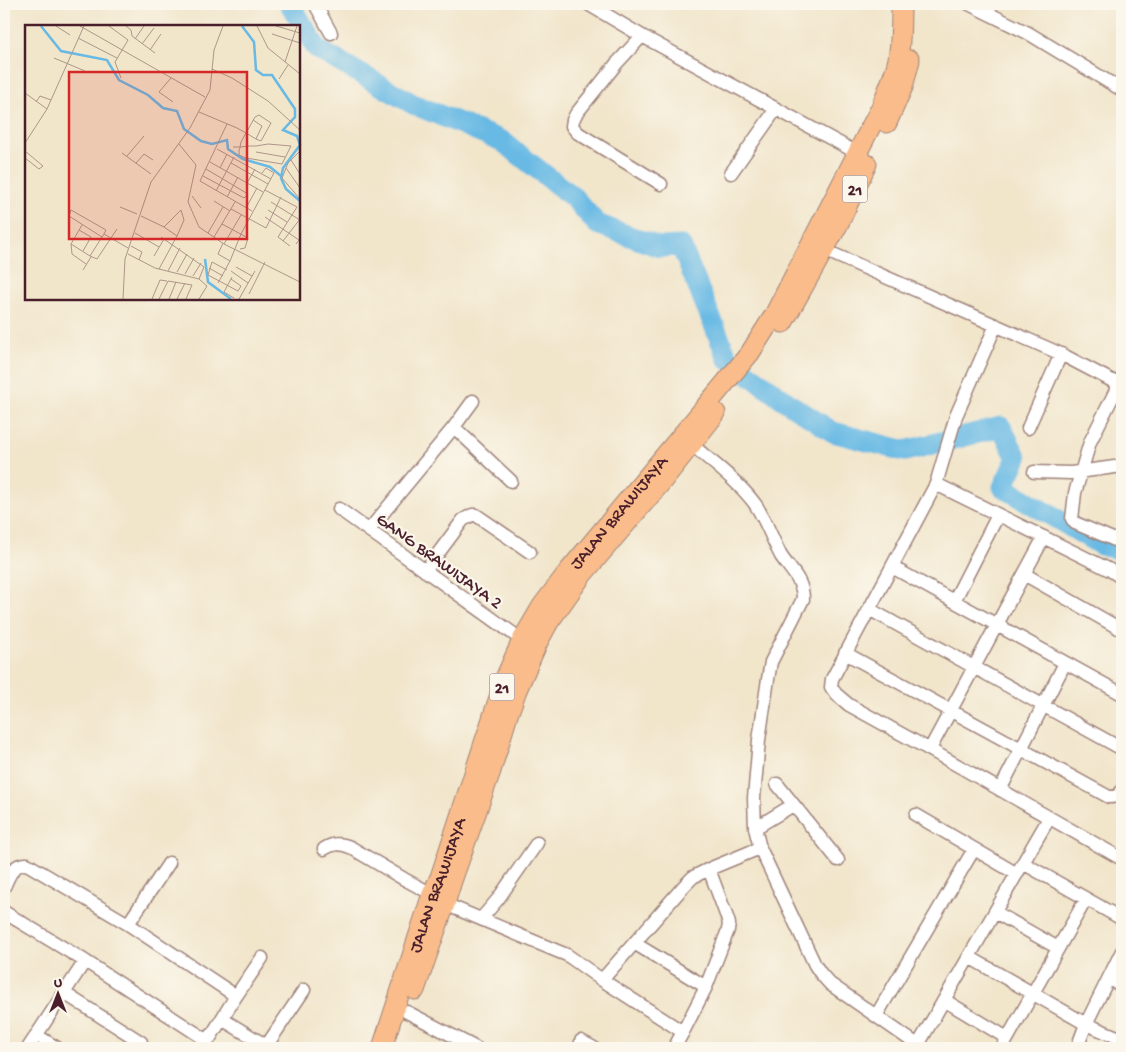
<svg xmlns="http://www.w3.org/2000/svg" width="1126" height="1052" font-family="'Gochi Hand',sans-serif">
  <rect width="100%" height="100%" fill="#fbf7ec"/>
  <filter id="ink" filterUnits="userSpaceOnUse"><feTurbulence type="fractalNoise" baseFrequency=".02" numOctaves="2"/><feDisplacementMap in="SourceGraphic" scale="10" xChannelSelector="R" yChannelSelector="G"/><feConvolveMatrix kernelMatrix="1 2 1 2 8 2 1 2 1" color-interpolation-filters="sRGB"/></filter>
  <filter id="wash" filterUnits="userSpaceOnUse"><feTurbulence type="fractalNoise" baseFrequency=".0096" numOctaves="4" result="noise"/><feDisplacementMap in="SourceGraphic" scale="20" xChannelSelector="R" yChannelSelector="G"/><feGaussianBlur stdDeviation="1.12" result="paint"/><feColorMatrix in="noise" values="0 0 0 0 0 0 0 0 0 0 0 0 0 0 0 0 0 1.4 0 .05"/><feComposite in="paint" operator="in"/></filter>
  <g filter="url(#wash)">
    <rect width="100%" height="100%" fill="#f1e5ca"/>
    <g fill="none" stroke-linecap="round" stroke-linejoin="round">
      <path stroke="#68b9e4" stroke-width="21" d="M290 4 317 49 413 104 502 141 574 198 597 224 659 247 681 246 728 359 791 405 833 432 905 451 1001 427 1017 458 1003 487 1101 545 1122 550"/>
    </g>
  </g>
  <g filter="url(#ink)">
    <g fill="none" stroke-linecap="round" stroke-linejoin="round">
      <defs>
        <path id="minor" d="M315 4 331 33
          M588 4 642 36 863 156
          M969 4 1028 33 1122 90
          M642 36 617 63 576 114 573 120 572 126 578 133 661 184
          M731 173 776 109
          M824 250 1061 354 1122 386
          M996 325 956 416 936 484 832 679 831 687 836 694 849 705 934 752 1122 859
          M1122 378 1090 442 1075 493 1072 519 1075 523 1122 543
          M454 427 511 481
          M1028 428 1061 354
          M691 444C713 463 738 481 755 504 766 520 772 539 781 556 791 571 803 580 803 599L771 662 768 679 759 740 754 798 755 828 760 848 815 965 821 974 830 984 922 1048
          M1034 472 1071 473 1122 466
          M936 484 1110 570 1122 578
          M339 509 522 640
          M369 530 454 427 473 401
          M892 567 1122 694
          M425 571 463 520 472 515H476L530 552
          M1024 574 1122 630
          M954 601 998 515
          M869 609 1122 749
          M845 653 1109 797C1116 797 1119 796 1122 790
          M930 749 1044 537
          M777 784 838 860
          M1000 790 1065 663
          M916 815 1017 874
          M755 828 793 805
          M324 849C333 843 340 843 350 847L404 879 432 894
          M1023 863 1122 919
          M709 869 728 920 729 924 728 930 706 987 683 1032 602 980 684 886 693 877Z
          M709 869 760 848
          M4 887C9 876 13 863 27 864L128 924 236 996 208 1041 85 961 4 912
          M445 904 557 951 567 955 602 980
          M995 912 1058 948
          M481 919 498 899 537 843
          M128 924 169 863
          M634 943 706 987
          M969 957 1086 1024 1122 1039
          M1109 979 1122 986
          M64 993 141 1042 137 1048
          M236 996 262 958
          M944 1000 1007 1038
          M407 1012 476 1048
          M876 1016 974 849
          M222 1019 270 1048
          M36 1035 57 1048
          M581 1041 594 1048
          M918 1045 1049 818
          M28 1048 85 961
          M265 1048 304 990
          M674 1048 683 1032
          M1002 1048 1086 899
          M1077 1048 1086 1024 1122 951"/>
        <g id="highway">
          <path d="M887 123 903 87 910 60"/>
          <path d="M783 323 838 225 867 164"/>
          <path d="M415 990 445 904 452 881 491 771 508 715 517 690 538 642 549 622 583 574 660 484 716 413"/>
          <path id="s1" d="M382 1048 432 894 440 877 506 676 522 640 542 606 567 573 750 353 773 317 881 107C887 91 895 75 898 59 901 41 901 22 901 4"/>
        </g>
      </defs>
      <use href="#minor" stroke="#9e827a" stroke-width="15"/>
      <use href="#highway" stroke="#9e827a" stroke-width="21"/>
      <use href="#minor" stroke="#fff" stroke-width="12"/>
      <use href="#highway" stroke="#f9bc8a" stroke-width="19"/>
    </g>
  </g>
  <g text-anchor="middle" stroke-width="4.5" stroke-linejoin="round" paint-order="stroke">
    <g fill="#fbf7ec" stroke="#7f6065" stroke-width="1">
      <rect x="842.5" y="175.5" width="25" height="27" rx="4"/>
      <rect x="489.5" y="673.5" width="25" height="27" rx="4"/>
    </g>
    <g font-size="16" font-weight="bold" fill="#4a1f2b">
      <text x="855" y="195">21</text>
      <text x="502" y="693">21</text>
    </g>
    <g font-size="18" fill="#4a1f2b" stroke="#fbf7ec">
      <text dy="6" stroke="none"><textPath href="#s1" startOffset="592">JALAN BRAWIJAYA</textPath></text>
      <text transform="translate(440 560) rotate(36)" y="6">GANG BRAWIJAYA 2</text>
      <text dy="6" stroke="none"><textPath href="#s1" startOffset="172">JALAN BRAWIJAYA</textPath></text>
    </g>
  </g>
  <g transform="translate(25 25)">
    <rect width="275" height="275" fill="#f1e5ca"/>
    <path fill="none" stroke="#68b9e4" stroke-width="2.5" d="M16 1 36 26 82 35 94 55 123 70 138 83 152 86 159 104 176 116 187 119 202 115 203 124 218 134 245 142 256 151M217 1 229 17 231 45 238 50H247L270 84V92L258 105 272 111 275 120 258 143 256 153 261 164 275 176M180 234 183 257 206 274"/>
    <path fill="none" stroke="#ae968a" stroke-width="1" d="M31 1 45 10M55 1 180 72M84 1 103 15 90 37 96 53M101 1 106 5 107 11 130 28M232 1 243 23 275 49M251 1 275 8M247 9 275 18M53 13 92 33M110 14 119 1M117 19 129 3M125 25 136 9M29 33 60 46M260 37 272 1M187 44 207 53 243 76 275 105M146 53 134 67 148 77M254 54 263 40M0 68 22 84M11 77 15 71 26 75M174 87 212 103 221 108 231 114 236 116 246 98 234 90 230 92 221 108 216 117 215 122V123L214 125V130L221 133 257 139 266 121 243 119 231 121H224L215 122H208M228 95 237 101 231 114M202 99 175 156 227 186M0 118 22 84 59 1M154 119 171 140 163 177 174 202 199 219 275 257M192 124 246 154M0 126 18 141 14 144 0 133M275 126 263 138 257 153 275 174M231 127 260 132M97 128 126 149M102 131 119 111M266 135 275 149M185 137 238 167M111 138 119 129 128 135M206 138 243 159M195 143 202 129M261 143 275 163M178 151 219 173 223 169 181 144M222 158 230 144M240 165 272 182 253 212 265 221M191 166 209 132M167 171 176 183M202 172 213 152M189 176 205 186M246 177 275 195M95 182 112 189M221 183 232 163M206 184 241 203 256 172M156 185 159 195 152 211 139 202ZM243 185 262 197M116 191 139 202M240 192 274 215 271 219M197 199 223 213 220 223 215 224M57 200 46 219 65 231 77 212M54 205 66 212 58 226M110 208 134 222M183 208 198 182M79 209 81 205 46 185 44 191 77 212 79 209 103 223M136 212 179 242 174 254 182 261 174 274M189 212 210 177M258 216 275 194M198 218 193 229 205 236 216 209 249 148 241 143 237 148M46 219 47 229 61 239M199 219 216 190M106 221 117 227 114 235M103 229 130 243 174 254M65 231 72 234 92 204M129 231 139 214M211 242 227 251M184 243 198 251M134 244 152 211M58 245 66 232M202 245 187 237 183 250 213 266 216 261 206 254M143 246 155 223M206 246 223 258M152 247 162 229M160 249 169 233M168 251 176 238M207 252 199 267 209 273M193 258 205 236M224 269 240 237M98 274 100 234 126 157 165 103 185 65 189 25 198 1M127 274 135 255 142 256M134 274 143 256 167 260 161 274M144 274 151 257M152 274 160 258M214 274 230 246"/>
    <path fill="#d62828" fill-opacity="0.15" stroke="#d62828" stroke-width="2.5" d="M44 47H222V214H44Z"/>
    <rect width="275" height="275" fill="none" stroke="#4a1f2b" stroke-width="2.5"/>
  </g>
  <rect width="1126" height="1052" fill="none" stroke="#fbf7ec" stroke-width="20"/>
  <g transform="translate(58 994)" stroke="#fbf7ec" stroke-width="4" paint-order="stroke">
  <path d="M0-4L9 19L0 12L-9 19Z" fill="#4a1f2b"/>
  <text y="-8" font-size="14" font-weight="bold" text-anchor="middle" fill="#4a1f2b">U</text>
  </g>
</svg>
